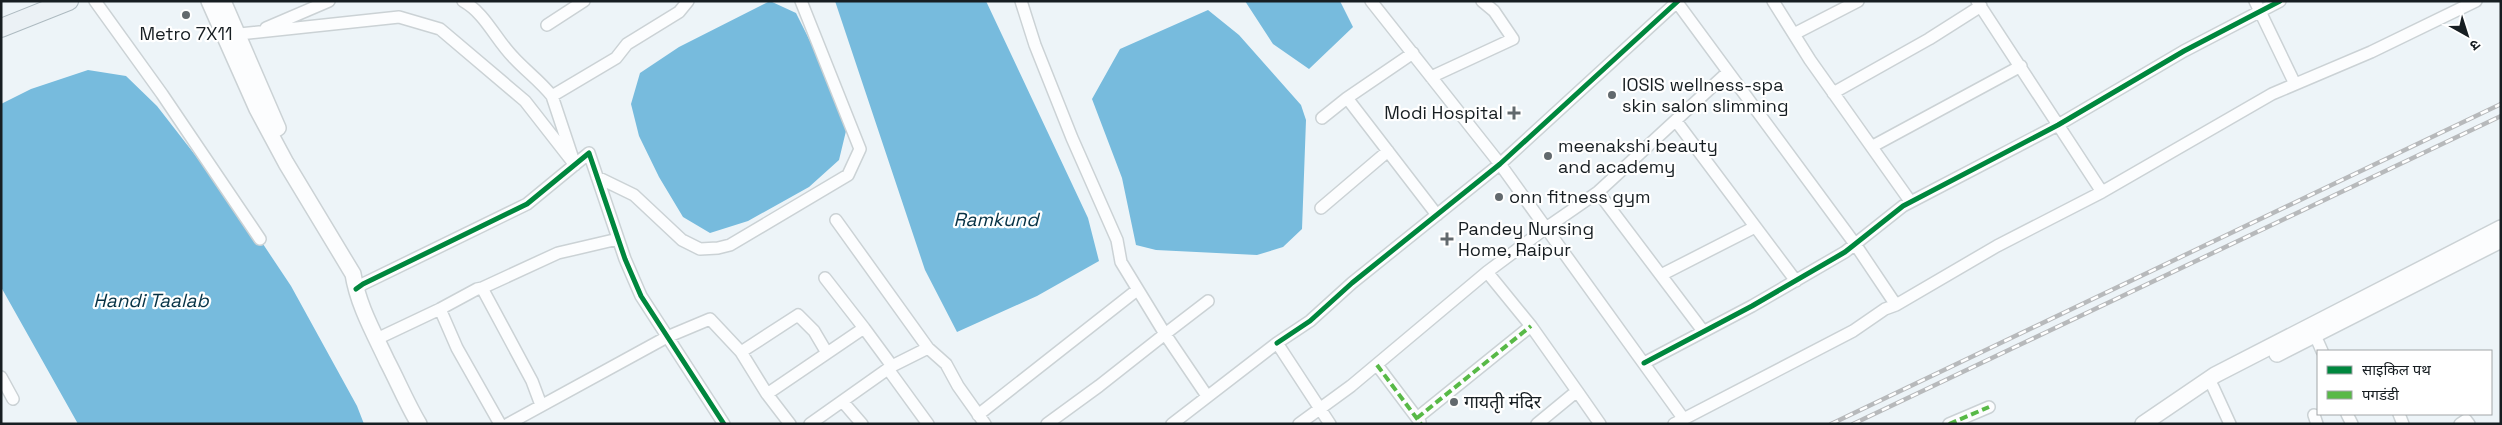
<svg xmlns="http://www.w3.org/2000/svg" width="2502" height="425" font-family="'Space Grotesk','Noto Sans Devanagari',sans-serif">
  <rect width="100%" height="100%" fill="#edf4f8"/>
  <path fill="#7bd" d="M770 1 796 13 822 65 846 131 839 160 809 187 748 221 710 233 683 217 659 177 639 136 631 104 640 73 679 47Z
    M835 1H986L1088 218 1099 261 1037 296 957 332 925 270Z
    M1245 1H1340L1353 27 1309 69 1273 44Z
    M1208 10 1239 35 1301 105 1306 120 1302 229 1283 247 1257 255 1156 250 1136 245 1122 178 1092 99 1120 49Z
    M88 70 126 76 157 106 255 232 291 286 357 406 364 424H78L1 287V104L31 89Z"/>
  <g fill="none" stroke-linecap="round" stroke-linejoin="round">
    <defs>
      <path id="street" d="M95 1 162 94 260 239
        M463 1C486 14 495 39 514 58 526 71 540 81 552 96
        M1021 1 1035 45 1072 138 1117 240 1121 262 1165 334 1208 301
        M1371 1 1500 164 1546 228 1598 192 1728 72
        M1773 1 1810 60 1910 201
        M1977 1 2102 192
        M2255 1 2295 84
        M547 25 584 1
        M266 28 329 1
        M1794 34 1858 1
        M230 35 399 17 440 29 525 101 575 165
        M1413 53 1347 98 1437 215
        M1431 77 1513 39 1494 11 1482 1
        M1833 93 1929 39 1981 6
        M1322 118 1347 98
        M1676 121 1796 281
        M1873 146 2021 66
        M572 156 552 96 616 58 627 44 679 12 688 1
        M597 177 634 195 682 240 700 249 718 248 730 245 848 175 860 149 801 1
        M1598 192 1703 331
        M1321 208 1388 151
        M836 220 928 348 946 364 958 386 985 424
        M1487 272 1546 228 1683 418
        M1661 275 1755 227
        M825 278 864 328
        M482 288 532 381 541 405
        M356 289 363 284 527 204 589 153 625 259 641 296 724 424
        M1896 305 1997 246 2102 192 2272 94 2371 52 2476 1
        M440 309 457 348 500 424
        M383 336 440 309 477 289 482 288 558 253 618 239
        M2318 342 2322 351
        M1277 343 1310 321 1352 283 1500 164 1678 1
        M1644 363 1752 306 1845 252 1903 206 2058 125 2184 51 2280 1
        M1377 365 1420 422
        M888 369 928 424
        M1 377 13 399
        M2213 387 2230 424
        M1577 391 1600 424
        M767 394 864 328 892 366
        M843 402 862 424
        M2347 414 2352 424
        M2399 414 2403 424
        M978 415 1137 290
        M2314 415 2317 424
        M1417 418 1531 326
        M508 424 667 337 710 319 741 352
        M790 424 767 394 741 352 798 315 814 331 827 353
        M810 424 892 366 928 348
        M1047 424 1099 386 1165 334 1207 396
        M1172 424 1277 343 1330 424
        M1299 424 1351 386 1487 272 1531 326 1577 391 1537 424
        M1674 424 1853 331 1885 309 1896 305 1855 244 1676 1
        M1949 424 1989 407
        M2460 424 2466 420 2469 424"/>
      <path id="secondary" d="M209 1 257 109 286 163 353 274C358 305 374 333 387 361 398 382 407 404 419 424
        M223 1 278 128
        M2277 354 2501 240
        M2143 424 2215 375 2501 228"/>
      <path id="primary" d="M1 28 69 1"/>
    </defs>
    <use href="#street" stroke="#cbd2d5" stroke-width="14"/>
    <use href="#secondary" stroke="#cbd2d5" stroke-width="18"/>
    <use href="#primary" stroke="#adbac0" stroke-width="20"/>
    <use href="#street" stroke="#fcfdfe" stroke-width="11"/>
    <use href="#secondary" stroke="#fcfdfe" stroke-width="15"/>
    <use href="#primary" stroke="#ebf1f5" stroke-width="18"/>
    <defs>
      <path id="rail" d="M1831 424 2501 104
        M1853 424 2501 116"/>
    </defs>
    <use href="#rail" stroke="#b7b9bb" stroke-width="4.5"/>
    <use href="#rail" stroke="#fff" stroke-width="2.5" stroke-dasharray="8" stroke-linecap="butt"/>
    <path stroke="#58b947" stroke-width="4" stroke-dasharray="8 4" stroke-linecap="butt" d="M1377 365 1421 424
      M1417 418 1531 326
      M1949 424 1989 407"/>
    <defs>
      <path id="cycleway" d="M356 289 363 284 527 204 589 153 625 259 641 296 724 424
        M1277 343 1310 321 1352 283 1500 164 1678 1
        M1644 363 1752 306 1845 252 1903 206 2058 125 2184 51 2280 1"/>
    </defs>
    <use href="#cycleway" stroke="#fff" stroke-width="8"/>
    <use href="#cycleway" stroke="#00873e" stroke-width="5"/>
  </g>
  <g fill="#62696d" stroke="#fff" stroke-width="2">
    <circle cx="186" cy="15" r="5"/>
    <circle cx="1612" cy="95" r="5"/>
    <path d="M1511.5 105.5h5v5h5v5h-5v5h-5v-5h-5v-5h5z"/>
    <circle cx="1548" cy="156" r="5"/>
    <circle cx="1499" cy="197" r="5"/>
    <path d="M1444.5 231.5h5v5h5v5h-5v5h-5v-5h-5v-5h5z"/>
    <circle cx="1454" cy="402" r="5"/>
  </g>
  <g text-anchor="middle" stroke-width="4.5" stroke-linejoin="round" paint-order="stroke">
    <g font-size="18" fill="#171e22" stroke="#fff" text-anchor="start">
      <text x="186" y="40" text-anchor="middle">Metro 7X11</text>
      <text x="1622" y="91">IOSIS wellness-spa<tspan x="1622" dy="21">skin salon slimming</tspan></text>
      <text x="1503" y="119" text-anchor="end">Modi Hospital</text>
      <text x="1558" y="152">meenakshi beauty<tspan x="1558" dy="21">and academy</tspan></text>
      <text x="1509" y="203">onn fitness gym</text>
      <text x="1458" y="235">Pandey Nursing<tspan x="1458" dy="21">Home, Raipur</tspan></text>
      <text x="1464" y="408">गायतृी मंदिर</text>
    </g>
    <g font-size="19" font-style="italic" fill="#063245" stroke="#fff">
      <text x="996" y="226">Ramkund</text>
      <text x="151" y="307">Handi Taalab</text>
    </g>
  </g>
  <rect width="2502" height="425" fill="none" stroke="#171e22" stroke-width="5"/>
  <rect x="2317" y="350" width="175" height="65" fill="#ffffff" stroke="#a2a5a7"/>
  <rect x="2327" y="366" width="25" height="8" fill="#00873e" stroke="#a2a5a7"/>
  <text x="2362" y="375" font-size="15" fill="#171e22">साइकिल पथ</text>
  <rect x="2327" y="391" width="25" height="8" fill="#58b947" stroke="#a2a5a7"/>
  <text x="2362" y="400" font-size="15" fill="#171e22">पगडंडी</text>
  <g transform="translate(2467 35) rotate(141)" stroke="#ffffff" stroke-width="4" paint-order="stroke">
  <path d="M0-4L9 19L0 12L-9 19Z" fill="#171e22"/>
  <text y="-8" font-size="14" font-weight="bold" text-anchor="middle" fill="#171e22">उ</text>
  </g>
</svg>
